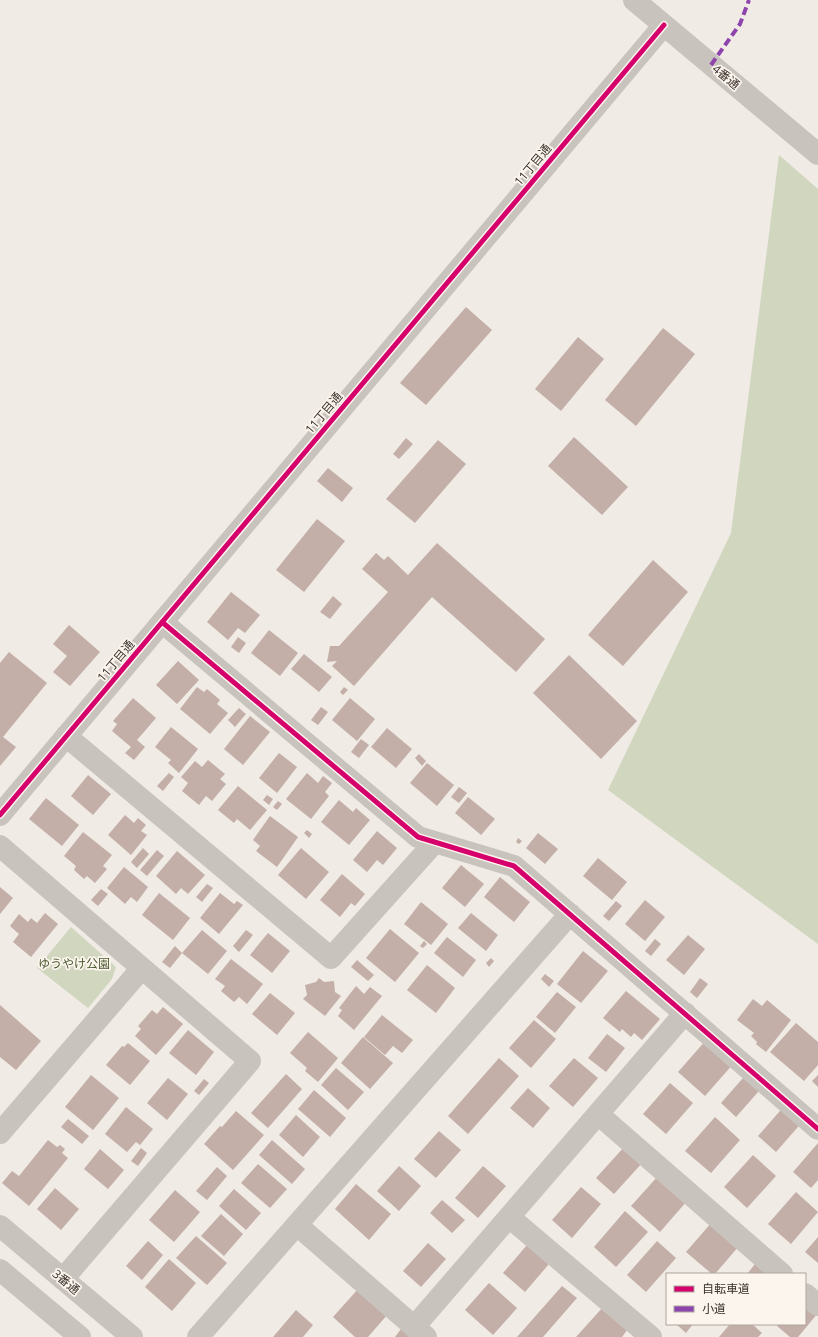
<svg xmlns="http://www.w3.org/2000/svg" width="818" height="1337" font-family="'Open Sans','Noto Sans JP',sans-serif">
  <rect width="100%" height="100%" fill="#f0ebe5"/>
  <path fill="#d1d6bf" d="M779 155 818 189V944L608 790 731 533Z
    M71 927 116 967 112 979 88 1008 37 968Z"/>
  <path fill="#c3afa7" d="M466 307 492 330 426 405 400 383Z
    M663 328 695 354 636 426 605 400Z
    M578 337 604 359 561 411 535 389Z
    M574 437 628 487 602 515 548 466Z
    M406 438 413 444 399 459 393 454Z
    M438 440 466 464 415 523 386 499Z
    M328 468 353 488 342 502 317 481Z
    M317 519 345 541 304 592 276 570Z
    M437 543 545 639 516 672 432 597 354 686 332 666 337 661 327 662 330 646H339L388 592 362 569 376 553 384 560 388 556 408 575Z
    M653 560 688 592 623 666 588 635Z
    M231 592 260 615 245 633 238 628 228 640 207 622Z
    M333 596 342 604 330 619 320 612Z
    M69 625 100 652 70 686 53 672 67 656 53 644Z
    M269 630 298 653 280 676 251 653Z
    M238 637 246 643 239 653 231 647Z
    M9 652 47 683 3 737 16 747 0 766V663Z
    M304 654 332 677 319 692 291 669Z
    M569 655 637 721 601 759 533 693Z
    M178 661 199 680 177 704 156 685Z
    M197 687 204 692 207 689 220 700 217 704 228 713 210 734 180 709Z
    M344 687 348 690 343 695 340 692Z
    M133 698 156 718 137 740 145 747 134 760 125 753 131 747 112 731 117 724 113 721Z
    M350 698 375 719 357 741 332 720Z
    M321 707 328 712 318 725 311 720Z
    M239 708 246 714 235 727 228 720Z
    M250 716 270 732 243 765 224 749Z
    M171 727 198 749 179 773 168 763 171 760 155 747Z
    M387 728 412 749 396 768 371 747Z
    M361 739 369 745 359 758 351 752Z
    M279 753 297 767 277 793 259 778Z
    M419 754 426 761 422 766 415 758Z
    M208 760 225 774 220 779 226 784 212 801 206 796 199 805 182 791 188 783 181 777 195 761 202 767Z
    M427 763 454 785 437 806 410 783Z
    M169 773 174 777 163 791 157 786Z
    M307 773 318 783 323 776 332 783 325 792 329 796 311 819 286 799Z
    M88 775 111 794 93 815 71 796Z
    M238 786 267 810 250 830 237 819 234 823 218 810Z
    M459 787 467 793 459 803 451 797Z
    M267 795 273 799 269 805 263 800Z
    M468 797 495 819 481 835 455 813Z
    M46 798 79 825 62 846 29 819Z
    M339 800 353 812 356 808 370 820 349 845 321 822Z
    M278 801 282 804 277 810 273 807Z
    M125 815 134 823 138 818 146 825 141 831 147 835 131 855 108 835Z
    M270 816 298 837 277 867 256 851 260 846 253 840Z
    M307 830 312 834 309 838 304 833Z
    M377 831 397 848 383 865 377 860 367 872 353 860Z
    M83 832 112 855 103 866 107 869 95 883 87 876 84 879 74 870 76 866 64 856Z
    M538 833 558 849 545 864 526 848Z
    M518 838 522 841 519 844 516 842Z
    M143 848 149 854 137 868 131 862Z
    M301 848 329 872 306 899 278 875Z
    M157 850 164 856 147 876 140 870Z
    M177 851 205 875 188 894 181 888 176 894 156 876Z
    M598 858 627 882 612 900 583 876Z
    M461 865 484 884 465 907 442 888Z
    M124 867 148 887 137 902 131 897 125 904 107 888Z
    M342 874 365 894 355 906 351 903 340 917 320 900Z
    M500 877 530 902 514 922 484 897Z
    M207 884 213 888 202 902 196 897Z
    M0 887 13 898 0 914Z
    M101 889 108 894 98 906 91 900Z
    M159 893 190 918 173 940 142 915Z
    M220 893 234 904 237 901 243 905 219 934 200 918Z
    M645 900 665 917 645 941 625 924Z
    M616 901 622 906 609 921 603 916Z
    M421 902 448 924 431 945 404 924Z
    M45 913 58 924 31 957 13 942 19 934 10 926 19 914 28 922 31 918 37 923Z
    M471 913 498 935 486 951 458 928Z
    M390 929 419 953 395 982 366 958Z
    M202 930 227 951 208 974 182 953Z
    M246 930 253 935 239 952 233 946Z
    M268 933 290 951 272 973 250 955Z
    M688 935 705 949 684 975 666 960Z
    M447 937 476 960 463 977 434 953Z
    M655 939 661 944 651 956 645 951Z
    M424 941 427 944 423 948 420 946Z
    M175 946 182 953 170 968 162 962Z
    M583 951 608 971 581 1003 557 984Z
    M491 958 494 961 489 967 486 963Z
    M231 959 263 984 247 1004 239 997 234 1002 221 991 225 986 215 979Z
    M357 960 374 975 368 981 351 967Z
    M427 965 455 988 436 1013 407 990Z
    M545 974 554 981 549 987 541 979Z
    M319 978 324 982 334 981 335 992 341 996 325 1016 303 999 307 995 305 985 316 982Z
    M700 978 708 984 697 998 690 992Z
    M356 986 364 994 370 987 382 996 354 1030 338 1016 342 1010 339 1008Z
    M626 991 660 1019 642 1040 634 1033 631 1037 622 1029 620 1032 603 1018Z
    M557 992 576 1007 555 1033 536 1017Z
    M270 993 295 1013 277 1035 252 1014Z
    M753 999 762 1006 767 1000 791 1020 766 1052 756 1044 757 1042 751 1036 754 1033 737 1020Z
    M0 1005 41 1041 16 1070 0 1057Z
    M163 1007 183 1024 156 1055 135 1036 141 1029 138 1026 152 1010 157 1014Z
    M382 1015 413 1040 402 1053 393 1046 385 1055 364 1037Z
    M534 1020 556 1039 531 1068 509 1048Z
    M796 1023 818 1042V1065L804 1081 770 1052Z
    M188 1030 214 1052 196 1075 169 1053Z
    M308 1032 338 1058 318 1082 305 1071 307 1068 290 1053Z
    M607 1034 625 1048 606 1072 588 1058Z
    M363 1037 393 1063 370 1089 341 1063Z
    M707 1039 734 1063 705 1096 678 1072Z
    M128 1043 150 1061 130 1085 106 1065 122 1046 124 1047Z
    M499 1058 519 1076 468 1134 448 1116Z
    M574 1058 598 1078 573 1107 549 1086Z
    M336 1068 364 1092 348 1110 321 1085Z
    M750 1070 765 1084 736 1117 721 1103Z
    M286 1074 302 1089 268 1128 251 1113Z
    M91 1075 119 1098 93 1130 65 1107Z
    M818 1075V1087L812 1081Z
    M168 1078 188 1094 167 1120 147 1103Z
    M204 1079 209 1083 199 1095 194 1091Z
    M670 1083 693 1103 666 1134 643 1114Z
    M528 1088 550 1108 533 1128 510 1108Z
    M314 1090 346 1118 330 1137 298 1109Z
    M786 1104 804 1120 776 1152 758 1136Z
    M126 1107 153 1129 140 1145 136 1142 127 1152 105 1134Z
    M236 1111 264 1135 233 1170 204 1144 220 1126 222 1127Z
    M296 1115 320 1137 303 1157 279 1135Z
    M715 1117 740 1140 711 1173 685 1151Z
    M68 1119 89 1136 82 1144 61 1127Z
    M439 1131 461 1150 436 1178 414 1159Z
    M48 1140 57 1147 60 1145 65 1149 62 1153 68 1158 29 1206 2 1183 12 1171 19 1176Z
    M272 1140 305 1169 292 1184 259 1155Z
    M818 1143V1180L811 1188 793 1172Z
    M625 1146 643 1162 614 1194 596 1178Z
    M141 1148 147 1153 138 1166 131 1161Z
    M100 1149 124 1170 108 1189 84 1169Z
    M753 1155 776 1176 747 1208 724 1187Z
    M258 1164 287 1189 270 1208 241 1183Z
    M399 1166 421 1186 399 1211 377 1191Z
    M483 1166 506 1186 478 1218 455 1198Z
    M217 1167 227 1176 207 1200 196 1191Z
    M658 1176 687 1201 660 1232 631 1206Z
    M356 1184 391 1214 369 1240 335 1209Z
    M581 1187 601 1204 572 1238 552 1220Z
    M55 1188 79 1209 61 1230 37 1209Z
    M234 1189 261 1213 246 1230 219 1206Z
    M175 1190 200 1212 174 1242 149 1220Z
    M796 1192 818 1212 791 1244 768 1224Z
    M442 1200 465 1220 452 1233 430 1213Z
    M625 1211 648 1232 616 1267 594 1247Z
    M221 1214 243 1234 224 1256 201 1236Z
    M712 1222 739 1246 715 1274H712L686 1252Z
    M196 1236 227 1263 207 1285 176 1258Z
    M818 1237V1263L805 1252Z
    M148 1241 163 1255 142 1280 126 1266Z
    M657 1241 676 1258 646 1292 627 1275Z
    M428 1243 446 1259 421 1287 403 1271Z
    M527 1245 549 1264 525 1292 503 1273Z
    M169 1259 196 1283 172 1311 145 1287Z
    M755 1264 766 1274H747Z
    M489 1283 517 1308 493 1335 465 1310Z
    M562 1286 577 1298 543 1337H517Z
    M359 1288 388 1314 368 1337H355L333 1317Z
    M805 1301 818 1313 798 1337H790L777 1326 779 1324H805Z
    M603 1307 628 1329 622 1337H576Z
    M296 1310 313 1325 303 1337H273Z
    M676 1324H693L686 1333Z
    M730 1324H752L762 1333 758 1337H719Z
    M401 1329 410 1337H395Z"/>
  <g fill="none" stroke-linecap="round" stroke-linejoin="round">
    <path stroke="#c9c3be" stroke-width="22" d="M162 622 418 837 514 866 818 1129
      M66 736 331 958 435 842
      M0 846 250 1061 63 1279
      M598 1114 782 1274
      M0 1133 142 968
      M509 1217 651 1337
      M297 1225 426 1337
      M805 1294 818 1305
      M414 1327 685 1013
      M198 1337 570 914"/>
    <path stroke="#c9c3be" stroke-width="22" d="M634 0 818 154
      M0 815 664 25
      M0 1226 132 1337
      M0 1270 80 1337"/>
    <path stroke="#8e44ad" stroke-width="4" stroke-dasharray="8 4" stroke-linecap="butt" d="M711 65 740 24 749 0"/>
    <defs>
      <path id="cycleway" d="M162 622 418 837 514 866 818 1129
        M0 815 664 25"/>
    </defs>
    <use href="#cycleway" stroke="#fbf5ee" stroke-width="8"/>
    <use href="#cycleway" stroke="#d6006c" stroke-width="5"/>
  </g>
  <g text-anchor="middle" stroke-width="3.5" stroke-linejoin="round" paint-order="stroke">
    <g font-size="12" fill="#3b302b" stroke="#fbf5ee">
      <text transform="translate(726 77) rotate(40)" y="4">4番通</text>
      <text transform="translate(533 165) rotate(-50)" y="4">11丁目通</text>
      <text transform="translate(324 413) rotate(-50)" y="4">11丁目通</text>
      <text transform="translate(116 661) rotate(-50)" y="4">11丁目通</text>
      <text transform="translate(66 1282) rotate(40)" y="4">3番通</text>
    </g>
    <g font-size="12" fill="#4a5a2e" stroke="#fbf5ee">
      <text x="74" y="968">ゆうやけ公園</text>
    </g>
  </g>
  <rect x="666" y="1273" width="140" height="52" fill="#fbf5ee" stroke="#aea6a0"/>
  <rect x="674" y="1286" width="20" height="6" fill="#d6006c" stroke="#aea6a0"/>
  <text x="702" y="1293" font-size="12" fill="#3b302b">自転車道</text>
  <rect x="674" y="1306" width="20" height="6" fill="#8e44ad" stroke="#aea6a0"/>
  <text x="702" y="1313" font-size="12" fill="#3b302b">小道</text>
</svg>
